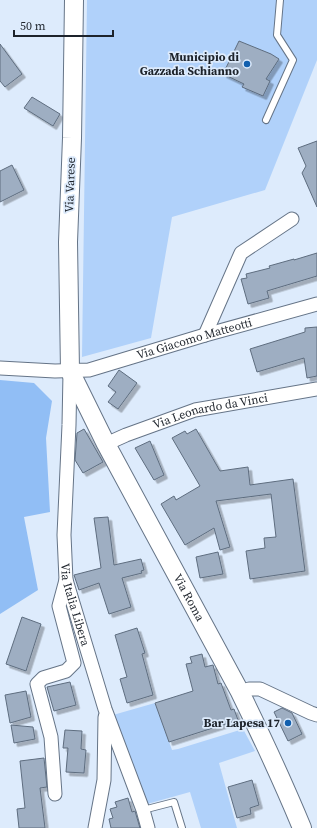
<svg xmlns="http://www.w3.org/2000/svg" width="317" height="828" font-family="'Source Serif 4',serif">
  <defs>
    <filter id="shadow"><feDropShadow dx="3.5" dy="3.5" stdDeviation="0" flood-color="#0004"/></filter>
  </defs>
  <rect width="100%" height="100%" fill="#ddebfc"/>
  <path fill="#b0d1fa" d="M87 0H317V60L265 190 172 217 151 338 82 357Z
    M155 703 172 750 178 749 243 729 255 751 219 763 237 828H201L190 792 147 804 113 715Z"/>
  <path fill="#91bef5" d="M0 380 34 383 52 401 46 438 50 512 24 517 38 590 0 614Z"/>
  <path fill="#9eaec2" stroke="#5e6d7f" filter="url(#shadow)" d="M239 41 271 54 279 59 266 79 270 81 263 96 242 87 244 84 223 74Z
    M0 44 22 74 5 87 0 81Z
    M32 97 60 114 53 126 24 108Z
    M317 141V207L302 173 306 166 298 148Z
    M12 165 24 190 0 202V171Z
    M317 253V276L267 291 269 298 248 304 241 279 247 278 246 274 270 268 269 266 294 259V260Z
    M317 327V376L307 378 304 358 257 372 250 349 305 332V328Z
    M119 370 137 383 118 409 108 402 116 392 108 386Z
    M84 429 103 462 83 473 75 460 77 433Z
    M196 429 220 471 248 467 250 485 293 479 305 571 250 579 246 551 265 548 264 538 276 537 271 494 216 501 230 547 220 550 214 528 185 545 161 504 174 496 176 500 200 486 172 438 185 431 187 434Z
    M150 441 164 475 154 480 135 448Z
    M108 517 114 565 141 559 144 570 141 571 142 573 122 578 131 607 109 614 99 583 79 590 74 575 101 568 94 518Z
    M218 552 223 574 200 578 196 557Z
    M22 617 41 624 26 671 6 664Z
    M137 628 145 653 142 654 153 695 127 703 120 679 127 677 115 635Z
    M202 654 205 667 213 665 218 684 221 683 231 710 234 709 238 720 169 742 155 703 193 691 186 664 192 663 190 657Z
    M70 682 76 705 54 711 47 687Z
    M26 691 31 717 10 723 5 695Z
    M282 708 292 713 302 734 288 741 274 712Z
    M11 725 33 727 35 739 14 743Z
    M65 730 82 731 81 749 86 750 84 773 66 772 68 748H63Z
    M44 758 47 787 40 788 45 828H19L17 809 25 808 20 761Z
    M252 780 259 805 250 808 251 814 237 818 228 787Z
    M128 798 132 812 135 811 140 828H111L109 819 113 818 110 809 117 807 115 802Z"/>
  <g fill="none" stroke-linecap="round" stroke-linejoin="round">
    <defs>
      <path id="lane" d="M266 120 293 60 277 35 280 0
        M143 810 174 802 182 828"/>
      <g id="street">
        <path d="M205 335 241 253 292 219"/>
        <path id="s1" d="M0 368 55 371 89 370 205 335 317 304"/>
        <path id="s2" d="M70 373 69 425 64 535 66 580 105 709 143 810 148 828"/>
        <path id="s3" d="M106 444 126 435 195 410 317 389"/>
        <path d="M240 692 249 689H260L311 713 317 715"/>
        <path d="M55 794 51 737 37 684 43 678 66 671 74 663 59 606 66 580"/>
        <path d="M95 828 104 780 105 717"/>
      </g>
      <g id="secondary">
        <path id="s4" d="M74 0 72 138 68 242 70 371 106 444 240 692C262 737 283 782 302 828"/>
      </g>
    </defs>
    <use href="#lane" stroke="#657487" stroke-width="8"/>
    <use href="#street" stroke="#657487" stroke-width="15"/>
    <use href="#secondary" stroke="#657487" stroke-width="20"/>
    <use href="#lane" stroke="#fff" stroke-width="6"/>
    <use href="#street" stroke="#fff" stroke-width="13"/>
    <use href="#secondary" stroke="#fff" stroke-width="18"/>
  </g>
  <g fill="#115fae" stroke="#ddebfc" stroke-width="1.5">
    <circle cx="247" cy="64" r="4"/>
    <circle cx="288" cy="723" r="4"/>
  </g>
  <g text-anchor="middle" stroke-width="3.5" stroke-linejoin="round" paint-order="stroke">
    <g font-size="12" font-weight="bold" fill="#1d232b" stroke="#ddebfc" text-anchor="end">
      <text x="239" y="61">Municipio di<tspan x="239" dy="14">Gazzada Schianno</tspan></text>
      <text x="280" y="727">Bar Lapesa 17</text>
    </g>
    <g font-size="12" fill="#1d232b" stroke="#ddebfc">
      <text transform="translate(70 185) rotate(-88)" y="4">Via Varese</text>
      <text dy="4" stroke="none"><textPath href="#s1" startOffset="199">Via Giacomo Matteotti</textPath></text>
      <text dy="4" stroke="none"><textPath href="#s3" startOffset="110">Via Leonardo da Vinci</textPath></text>
      <text dy="4" stroke="none"><textPath href="#s4" startOffset="627">Via Roma</textPath></text>
      <text dy="4" stroke="none"><textPath href="#s2" startOffset="233">Via Italia Libera</textPath></text>
    </g>
  </g>
  <path d="M14 30v6h99v-6" fill="none" stroke="#1d232b" stroke-width="2"/>
  <text x="20" y="30" font-size="12" fill="#1d232b" stroke="#ddebfc" stroke-width="3" paint-order="stroke">50 m</text>
</svg>
